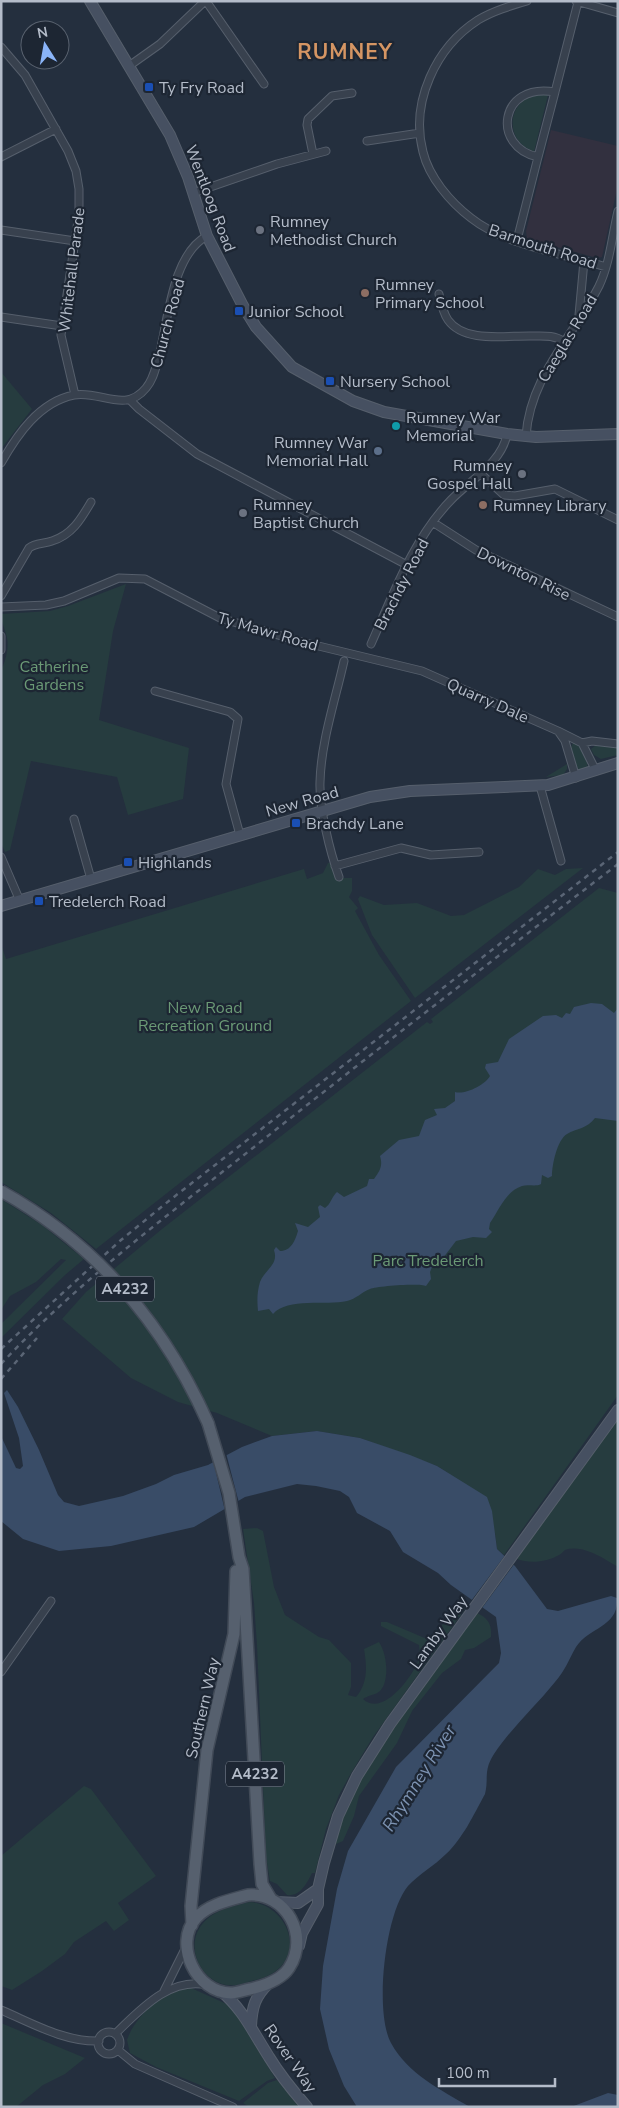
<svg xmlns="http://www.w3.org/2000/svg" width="619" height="2108" font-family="'Nunito Sans',sans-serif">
  <rect width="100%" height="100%" fill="#242f3e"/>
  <path fill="#32303f" d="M551 130 618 146V185L602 257 597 258 527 239 526 231Z"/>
  <path fill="#263c3f" d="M537 94 548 95 534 152C504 141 506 102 537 94Z
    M1 372 32 409 1 449Z
    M126 584 113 631 99 720 189 748 183 799 128 815 117 777 31 761 10 850 5 852 1 843V671C6 659 10 646 6 634 4 626 1 622 1 614L50 611 68 606Z
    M574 741C582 747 589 758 587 768L579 770 577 767 571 747Z
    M596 745 618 747V755L601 759 594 755 591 749Z
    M567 764V769L563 775 546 777Z
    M328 863H331L341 878H352V891L349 897 358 908 355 911 379 955 411 1001 96 1249 51 1213 1 1182V944L6 959 304 869 307 879 323 873Z
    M583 868 415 998 372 935 358 899 360 896 384 905 417 903 451 916 464 915 519 887 538 869 555 875 566 869Z
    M599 888 618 893V1395L504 1555 497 1549 495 1533 448 1473 437 1466 360 1438 317 1431 272 1436 217 1413 178 1402 131 1378 62 1319 86 1292 162 1229 427 1022 430 1024 433 1022 431 1019Z
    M1 1199 42 1225 84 1259 65 1275 1 1338V1324L66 1260 61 1259 36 1282 10 1296 1 1310Z
    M618 1416V1567C604 1559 583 1544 565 1550 565 1550 560 1555 559 1555 547 1562 530 1564 517 1559Z
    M257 1528 263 1531 274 1587 285 1615 319 1637 329 1640 351 1663V1687L348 1695 356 1697C368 1683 367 1667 364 1649L379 1642C387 1654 390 1680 380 1691 376 1695 368 1695 363 1699 383 1718 414 1675 420 1657 421 1654 419 1649 419 1645L381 1626V1622H387L427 1639 444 1623 451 1611 468 1605 373 1737 350 1775 339 1795 326 1829 315 1873H312C307 1883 300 1897 287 1895L277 1884 270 1881 266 1857 257 1645 254 1603 243 1529Z
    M477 1613C488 1618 492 1624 491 1637L474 1648 465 1650 461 1659 442 1673 412 1711 397 1743 359 1796 354 1816 343 1841 334 1845C353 1766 429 1679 477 1613Z
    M84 1786 91 1789 156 1876 118 1903 129 1920 114 1931 106 1921 74 1942 65 1954 42 1971 12 1990 1 1986V1856Z
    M249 1902C285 1903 307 1951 273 1973 267 1977 259 1979 252 1981 242 1984 232 1987 222 1984 195 1975 184 1939 207 1919 218 1909 235 1906 249 1902Z
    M189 1987 231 2006 275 2078 267 2081 239 2101 156 2067 130 2053 127 2040C135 2016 164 1990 189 1987Z
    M1 2023 85 2058 65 2074 43 2085 16 2107H1Z
    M277 2080 299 2107H249L243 2103 268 2083Z"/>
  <path fill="#394c67" d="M591 1003 602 1004 614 1013 618 1008V1121L595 1118C587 1129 577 1128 567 1134 557 1140 552 1165 552 1176L548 1178 542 1175 541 1184C536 1187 528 1184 522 1186 506 1191 499 1210 490 1223L489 1229 492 1232 486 1238 473 1237 456 1241 443 1258 434 1262 430 1272 431 1279 426 1286C420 1283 377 1286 370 1289 362 1292 356 1299 347 1301 326 1306 288 1297 273 1314L269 1309 258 1311C257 1301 257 1292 260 1282 265 1269 279 1265 274 1250L276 1247 280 1251C291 1251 295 1241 298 1231L295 1223 308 1227 320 1217 318 1207 320 1205 325 1208C331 1204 332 1196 337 1192L344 1197 367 1186 369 1179H374C380 1171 383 1166 380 1156L399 1140 419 1136 425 1120 437 1115 434 1109 445 1108 455 1101V1092C465 1095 485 1085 490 1076L485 1068 486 1064 498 1062 509 1039 543 1016 556 1015 562 1018 566 1013 570 1014 574 1007Z
    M7 1390 18 1407 39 1450 58 1495 64 1502 79 1506 123 1496 156 1484 174 1475 208 1465 242 1447 272 1436 317 1431 360 1438 410 1455 437 1466 487 1497 492 1511 497 1549 515 1566 547 1609 558 1611 611 1596 617 1598C619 1627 589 1627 576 1647 569 1659 565 1671 555 1682 535 1707 511 1728 494 1754 483 1771 489 1778 485 1794 484 1796 469 1824 467 1827 461 1836 454 1847 446 1854 434 1866 419 1874 408 1886 385 1913 374 2012 391 2043 408 2074 441 2090 470 2107H357L344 2086 329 2049 320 2009 323 1966 337 1889 348 1851 396 1767 499 1663 501 1653 496 1617 451 1585 438 1573 403 1552 390 1531 357 1513 349 1497 340 1491 316 1486 297 1484 245 1497 194 1527 111 1546 59 1551 23 1539 1 1521V1436L16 1468 20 1469 23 1466 19 1438 4 1393Z
    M608 2093 618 2095V2107H571Z"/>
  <path fill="#242f3e" d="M226 1453 239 1503 225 1511 213 1460Z
    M506 1554 515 1563 482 1608 471 1601Z"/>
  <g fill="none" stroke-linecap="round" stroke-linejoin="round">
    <defs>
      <path id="street" d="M206 1 264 84
        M527 1C510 6 493 11 478 20 436 47 410 102 423 152 429 177 450 202 471 218 505 245 564 254 606 267
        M576 1 618 13
        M1 47 25 75 68 151 76 171 79 189V214L61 335 75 395
        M129 66 160 44 205 1
        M367 141 420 133
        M313 154 307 125 308 119 332 96 352 93
        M1 157 56 129
        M538 157 555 92
        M193 193 277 164 326 151
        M1 230 75 241
        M517 240 538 157C491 147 499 82 555 92L578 2
        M439 294C441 303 443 313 448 320 465 344 508 335 533 336 544 336 554 335 563 341
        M579 315 584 261
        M1 317 62 326
        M130 400 139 409 197 454 407 565
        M526 436C530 376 573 337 599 286 610 263 612 236 618 211
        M1 463C17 435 39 402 74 395 100 390 125 414 146 388 153 380 155 370 158 360 168 324 171 255 207 236
        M480 473 504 495 515 496 555 489 618 520
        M434 523 476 550 618 617
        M1 596 29 548C35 543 44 544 52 541 72 535 81 519 91 502
        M1 607 46 605 64 601 119 578 145 579 220 618 302 642 422 671 558 731 565 741 576 778
        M1 636V650
        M371 644C393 595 413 539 451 500 470 480 502 463 507 434
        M155 691 230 712 238 719 226 784 240 835
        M558 731 582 743 596 771
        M582 743 592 741 618 744
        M540 786 561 861
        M74 819 91 879
        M1 857 20 901
        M335 866 401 848 431 855 479 852
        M339 877C330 852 319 808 320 782 321 742 335 701 344 661
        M1 1672 51 1601
        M164 1991 186 1947
        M1 2010C32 2023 64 2042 99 2041
        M98 2043a11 11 0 1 1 22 0a11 11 0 1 1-22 0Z
        M115 2034C140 2010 169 1977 207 1985
        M118 2050 135 2064 233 2107"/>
      <path id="secondary" d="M90 1 170 135 188 177 207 236 243 306 256 327 292 367 353 401 384 412 507 434 536 437 618 434
        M1 906 370 797 410 791 548 785 618 763
        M276 1902 298 1903 318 1889
        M299 1946 302 1933 318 1904V1889L324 1863 338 1816 357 1776 390 1724 618 1410
        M221 1991C243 2009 254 2034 269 2057 280 2075 293 2091 307 2107
        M251 2026C252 2007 255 1996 269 1983"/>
      <path id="primary" d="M208 1423 229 1493 239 1557 243 1569 260 1864 262 1884 271 1899
        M248 1895C286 1892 310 1936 289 1968 281 1980 263 1986 250 1989 244 1990 237 1993 231 1993 196 1993 173 1944 196 1918 209 1904 230 1900 248 1895Z
        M192 1925 191 1906 207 1750 234 1634 236 1571"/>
    </defs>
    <use href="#street" stroke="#565f6c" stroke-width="9"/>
    <use href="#secondary" stroke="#565f6c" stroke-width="12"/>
    <use href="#primary" stroke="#414a57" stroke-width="14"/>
    <use href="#street" stroke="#38414e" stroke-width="7"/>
    <use href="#secondary" stroke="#465061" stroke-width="10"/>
    <use href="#primary" stroke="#56606e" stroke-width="11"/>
    <path stroke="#5a6575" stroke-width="2.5" stroke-dasharray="5 5" stroke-linecap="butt" d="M1 1349 121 1240 170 1200 618 852
      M1 1364C75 1285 164 1218 249 1151 371 1054 494 959 618 864
      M1 1379 37 1338"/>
    <defs>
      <path id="primary-bridge" d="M1 1191C96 1244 164 1324 208 1423"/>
    </defs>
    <use href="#primary-bridge" stroke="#414a57" stroke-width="14" stroke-linecap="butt"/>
    <use href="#primary-bridge" stroke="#56606e" stroke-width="11"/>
  </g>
  <g fill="#1a4fb4" stroke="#1d2633" stroke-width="2">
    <rect x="144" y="82" width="10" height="10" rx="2.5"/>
    <rect x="234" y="306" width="10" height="10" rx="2.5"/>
    <rect x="325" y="376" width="10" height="10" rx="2.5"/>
    <rect x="291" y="818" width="10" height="10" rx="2.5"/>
    <rect x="123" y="857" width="10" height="10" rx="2.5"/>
    <rect x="34" y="896" width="10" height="10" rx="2.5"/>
  </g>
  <g fill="#6b7280" stroke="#1d2633" stroke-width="2">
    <circle cx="260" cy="230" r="5"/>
    <circle cx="522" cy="474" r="5"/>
    <circle cx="243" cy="513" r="5"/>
  </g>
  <g fill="#8d6e63" stroke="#1d2633" stroke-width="2">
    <circle cx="365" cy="293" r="5"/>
    <circle cx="483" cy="505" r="5"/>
  </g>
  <circle fill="#0f9aa8" stroke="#1d2633" stroke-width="2" cx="396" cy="426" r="5"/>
  <circle fill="#5c6f8a" stroke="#1d2633" stroke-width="2" cx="378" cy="451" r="5"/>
  <g text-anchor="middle" stroke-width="4.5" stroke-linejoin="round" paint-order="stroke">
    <g fill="#1d2633" stroke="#878f9c" stroke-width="1">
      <rect x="96" y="1276.5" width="58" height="25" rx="4"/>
      <rect x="226" y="1761.5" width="58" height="25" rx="4"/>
    </g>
    <g font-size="15" font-weight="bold" fill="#b4bcc9">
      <text x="125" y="1294">A4232</text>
      <text x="255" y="1779">A4232</text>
    </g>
    <g font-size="16" fill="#b4bcc9" stroke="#1d2633" text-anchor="start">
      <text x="159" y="93">Ty Fry Road</text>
      <text x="270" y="227">Rumney<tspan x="270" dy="18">Methodist Church</tspan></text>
      <text x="375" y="290">Rumney<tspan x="375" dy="18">Primary School</tspan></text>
      <text x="249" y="317">Junior School</text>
      <text x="340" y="387">Nursery School</text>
      <text x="406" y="423">Rumney War<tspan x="406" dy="18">Memorial</tspan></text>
      <text x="368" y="448" text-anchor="end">Rumney War<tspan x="368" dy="18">Memorial Hall</tspan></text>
      <text x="512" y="471" text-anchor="end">Rumney<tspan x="512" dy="18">Gospel Hall</tspan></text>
      <text x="253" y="510">Rumney<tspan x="253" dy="18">Baptist Church</tspan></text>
      <text x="493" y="511">Rumney Library</text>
      <text x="306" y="829">Brachdy Lane</text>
      <text x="138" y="868">Highlands</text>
      <text x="49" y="907">Tredelerch Road</text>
    </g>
    <g font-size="16" fill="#b4bcc9" stroke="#1d2633">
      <text transform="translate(211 198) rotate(69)" y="6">Wentloog Road</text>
      <text transform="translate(543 246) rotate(18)" y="6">Barmouth Road</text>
      <text transform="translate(71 270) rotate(-83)" y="6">Whitehall Parade</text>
      <text transform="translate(167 323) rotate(-75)" y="6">Church Road</text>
      <text transform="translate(567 338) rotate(-59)" y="6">Caeglas Road</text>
      <text transform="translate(524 573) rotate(26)" y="6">Downton Rise</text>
      <text transform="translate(401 584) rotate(-63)" y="6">Brachdy Road</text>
      <text transform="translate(268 631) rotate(16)" y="6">Ty Mawr Road</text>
      <text transform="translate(488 700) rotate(24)" y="6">Quarry Dale</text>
      <text transform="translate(302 801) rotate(-16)" y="6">New Road</text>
      <text transform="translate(438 1632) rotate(-54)" y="6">Lamby Way</text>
      <text transform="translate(202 1708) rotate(-77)" y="6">Southern Way</text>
      <text transform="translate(291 2058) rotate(55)" y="6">Rover Way</text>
    </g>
    <g font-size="16" fill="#6b9a76" stroke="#1d2633">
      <text x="54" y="672">Catherine<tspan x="54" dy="18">Gardens</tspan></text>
      <text x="205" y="1013">New Road<tspan x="205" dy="18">Recreation Ground</tspan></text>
      <text x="428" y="1266">Parc Tredelerch</text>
    </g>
    <g font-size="18" font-style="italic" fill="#7c92b1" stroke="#1d2633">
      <text transform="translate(419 1778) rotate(-58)" y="6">Rhymney River</text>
    </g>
    <g font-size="21" font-weight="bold" letter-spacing="1" fill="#d59563" stroke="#1d2633">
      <text x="345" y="59">RUMNEY</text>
    </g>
  </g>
  <rect width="619" height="2108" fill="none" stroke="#b4bcc9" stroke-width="5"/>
  <g transform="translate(45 45) rotate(349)"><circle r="24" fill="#1d2633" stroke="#59626f"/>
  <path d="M0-4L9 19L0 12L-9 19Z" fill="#8ab4f8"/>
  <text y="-8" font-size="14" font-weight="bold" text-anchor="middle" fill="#b4bcc9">N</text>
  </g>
  <path d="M439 2078v8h116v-8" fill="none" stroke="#b4bcc9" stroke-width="2.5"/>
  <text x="446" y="2078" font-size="15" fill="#b4bcc9" stroke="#1d2633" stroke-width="4" paint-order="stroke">100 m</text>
</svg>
